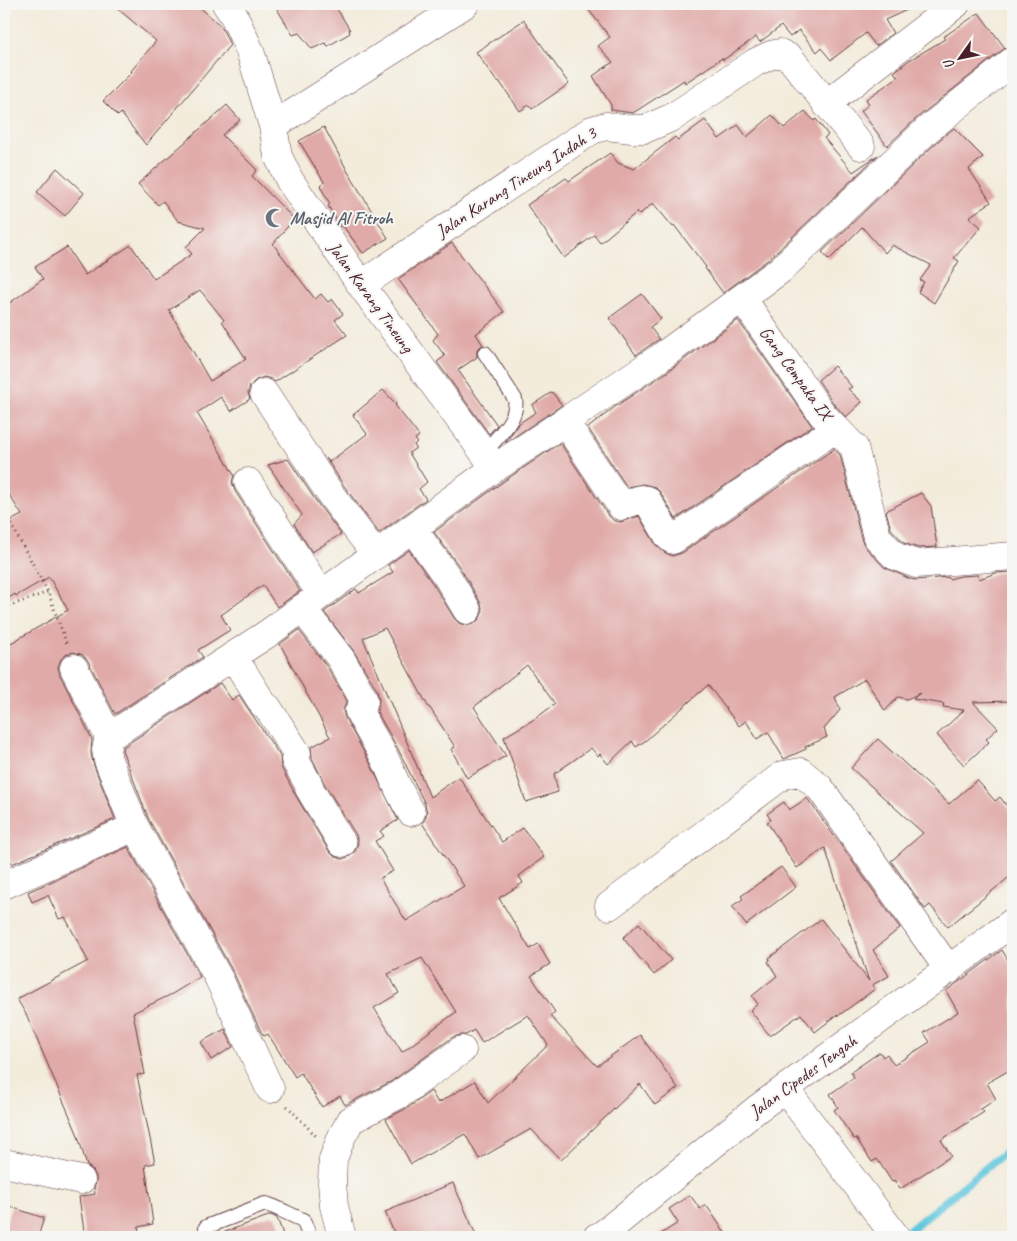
<svg xmlns="http://www.w3.org/2000/svg" width="1017" height="1241" font-family="Caveat,sans-serif">
  <rect width="100%" height="100%" fill="#f6f6f2"/>
  <filter id="ink" filterUnits="userSpaceOnUse"><feTurbulence type="fractalNoise" baseFrequency=".02" numOctaves="2"/><feDisplacementMap in="SourceGraphic" scale="10" xChannelSelector="R" yChannelSelector="G"/><feConvolveMatrix kernelMatrix="1 2 1 2 8 2 1 2 1" color-interpolation-filters="sRGB"/></filter>
  <filter id="wash" filterUnits="userSpaceOnUse"><feTurbulence type="fractalNoise" baseFrequency=".0096" numOctaves="4" result="noise"/><feDisplacementMap in="SourceGraphic" scale="20" xChannelSelector="R" yChannelSelector="G"/><feGaussianBlur stdDeviation="1.12" result="paint"/><feColorMatrix in="noise" values="0 0 0 0 0 0 0 0 0 0 0 0 0 0 0 0 0 1.4 0 .05"/><feComposite in="paint" operator="in"/></filter>
  <g filter="url(#wash)">
    <rect width="100%" height="100%" fill="#f3ecdb"/>
    <g fill="none" stroke-linecap="round" stroke-linejoin="round">
      <path stroke="#61c7de" stroke-width="8" d="M901 1237 1013 1146"/>
    </g>
    <g id="blocks">
      <path fill="#e0aaa8" fill-rule="evenodd" d="M112 4H196L221 26 230 45 146 145 121 113 118 116 103 101 132 72 131 71 156 41Z
        M274 4H334L350 30H349L350 33 328 46 325 43 312 49 299 33 293 35Z
        M584 4H920L885 20 893 33 876 46 866 33 831 60 821 48 817 52 799 30 790 37 781 26 760 42 756 37 723 60 722 58 685 83 684 80 633 113 611 110V105L593 76 613 62 598 46 610 37Z
        M979 13 1005 48 918 117 887 146 861 111 869 104 866 99 898 77 894 72 908 61 945 39 943 37Z
        M524 20 569 84 532 109 529 105 520 111 499 81 497 82 476 52Z
        M227 105 240 120 222 135 257 170 252 176 294 219 273 244 315 299 321 294 328 302 332 299 343 314 335 320 347 335 275 382 271 379 264 377 256 380 250 386 248 393 250 399 231 411 221 397 197 413 234 475 232 482 235 491 300 591 277 607 263 585 221 615 230 630 198 650 203 657 115 714 88 661 83 655 74 652 67 654 61 659 58 667 60 675 92 739 91 753 93 763 115 819 12 864 4 848V647L68 610 49 577 16 596 15 594 4 601V524L22 515 4 487V307L43 279 35 267 67 247 85 275 131 245 154 279 192 254 186 247 205 228 178 221 163 201 158 205 138 184ZM200 290 224 320 222 321 246 359 210 381 169 310Z
        M805 111 814 121 816 119 828 135 824 138 853 172 878 155 769 259 723 293 705 268 706 267 674 225 673 227 653 203 639 215 637 212 600 243 594 235 564 258 527 205 566 178 569 181 610 153 618 163 634 169 675 137 678 140 705 120 719 139 738 125 747 137 772 115 784 128Z
        M324 127 348 172 388 238 363 253 343 226 341 227 328 206 330 204 320 186 324 182 299 141Z
        M954 128 983 157 969 169 991 202 969 217 981 227 954 258 959 261 934 303 918 292 924 282 920 280 931 265 892 245 885 253 862 227 829 260 822 252 938 141Z
        M57 168 84 193 65 216 37 192Z
        M452 243 504 312 476 334 483 345 477 349V357L458 370 497 425 489 434 437 362 445 356 433 340 438 334 398 279Z
        M642 294 661 319 650 327 659 339 636 355 609 318Z
        M738 320 812 426 676 519 660 492 655 487 643 484 627 487 588 428 616 406 667 372Z
        M834 366 852 387 848 389 862 402 846 417 834 404 818 380Z
        M383 390 396 404 395 405 419 436 415 439 417 442 414 445 416 448 409 453 427 482 419 489 426 499 379 533 344 486 326 458 329 462 367 434 353 415Z
        M552 392 562 405 505 443 518 424 536 412 532 405Z
        M560 443 608 515 613 520 620 522 639 516 656 545 664 552 672 556 682 553 834 449 840 455 862 541 866 548 884 567 910 579 917 580 948 577 949 579 961 576 978 575 979 579 996 573 1013 572V701L973 702 998 728 986 739 989 742 964 765 937 735 964 710 943 707 944 704 913 699 920 693 907 699 898 697 885 711 865 679 835 697 840 710 824 729 827 737 805 747 806 749 784 759 768 732 757 739 746 721 739 726 708 685 645 741 636 747 632 741 608 764 600 754 598 756 591 748 554 774 558 792 526 802 504 737 536 718 555 704 527 665 474 707 506 756 467 778 451 749 455 747 430 708H429L385 628 363 638 430 797 459 777 502 842 523 828 544 857 519 876 523 883 499 898 530 949 538 944 550 964 531 976 555 1012 550 1016 597 1066 640 1035 678 1088 655 1105 640 1084 561 1160 531 1129 479 1159 465 1134 411 1164 386 1119 409 1107 431 1091 438 1103 475 1081 488 1103 548 1045 528 1015 482 1043 474 1030 466 1035H460L453 1037 392 1081 345 1105 340 1096 322 1107 301 1073 295 1077 268 1034 264 1036 261 1032 233 972 149 820 122 750 123 747 220 683 232 700 239 695 280 756 281 767 296 796 329 851 334 856 342 859 350 856 355 851 358 843 356 835 324 783 312 758 311 747 330 737 280 644 299 630 328 668 347 701 343 710 345 718 370 763 398 820 380 831 384 836 375 841 393 871 380 878 406 921 464 886 422 823 425 819 427 812 425 804 398 749 377 712 379 699 377 690 353 650 324 612 356 589 359 593 393 572 388 565 409 550 435 587 454 618 459 623 467 626 475 623 480 618 483 610 480 602 461 569 434 532 504 481ZM422 958 456 1012 402 1052 374 1008 399 993 388 974Z
        M288 459 318 504 341 534 312 552 294 524 302 515 268 465Z
        M921 493 931 506 937 547 918 548 904 543 891 529 886 511Z
        M878 739 949 804 977 780 995 801 1000 797 1013 814V874L948 927 930 905 925 909 891 861 923 833 851 768Z
        M807 798 900 928 873 950 889 976 872 985 875 989 838 1016 837 1015 815 1032 801 1014 770 1036 750 1010 758 1004 752 996 777 976 768 962 770 960 769 958 821 919 869 981 825 848 797 868 767 822 771 820 767 814 784 802 789 810Z
        M128 847 200 977 172 994 133 1013 145 1074 137 1075 155 1163 145 1165 153 1224 138 1227 141 1237H85L79 1197 95 1194 94 1188 96 1183V1176L92 1169 87 1166 77 1133 27 1016 17 999 88 961 65 917 59 919 48 895 32 902 28 892Z
        M781 867 796 887 746 925 732 906 743 899 741 896Z
        M639 923 671 960 654 975 623 938Z
        M1002 950 1013 968V1068L987 1083 996 1099 981 1109 984 1112 941 1140 951 1156 900 1189 894 1180 892 1182 877 1159 872 1162 856 1138 854 1139 834 1110 838 1107 830 1094 854 1077 851 1072 880 1052 883 1057 887 1054 894 1065 930 1042 924 1033 958 1012 946 991Z
        M225 1029 233 1047 211 1060 201 1042Z
        M453 1183 477 1237H396L385 1212Z
        M690 1195 700 1209 706 1205 728 1237H656L678 1223 669 1209Z
        M11 1207 44 1218 38 1237H4V1229Z
        M271 1215 277 1218 284 1237H218L217 1235Z"/>
    </g>
  </g>
  <g filter="url(#ink)">
    <use href="#blocks" fill-opacity="0" stroke="#633e45" stroke-width="1"/>
    <g fill="none" stroke-linecap="round" stroke-linejoin="round">
      <defs>
        <path id="service" d="M484 453C496 438 519 419 515 399L485 353
          M206 1227 265 1204C273 1205 292 1216 303 1220L310 1237"/>
        <path id="minor" d="M226 4 234 16 250 51 273 126 278 156 290 181 361 285 495 468
          M826 104 956 4
          M273 126 465 4
          M361 285 592 130 606 126 632 129H645L673 117 756 62 771 55 780 53 790 58 861 146
          M742 298 822 414 854 447 877 537 889 550 895 556 916 564 1013 556
          M264 393 331 495 376 555
          M565 422 621 506 641 499 647 500 669 537 673 540 836 428
          M248 482 321 594
          M412 528 448 578 467 610
          M302 608 341 659 363 698 364 702 359 711C367 729 379 745 387 763 394 780 401 796 411 812
          M233 656 263 704 268 708 297 753 295 760 309 785V788L342 843
          M74 668 109 737
          M4 885 135 827
          M609 906 783 775 801 772 820 788 949 970
          M270 1089 219 979 135 827 108 760 106 750 109 737 267 634 495 468 658 359 779 271 928 129 1013 61
          M785 1089 896 1237
          M4 1163 81 1180
          M342 1237 334 1206 332 1183 333 1159 342 1136 351 1120 400 1094 462 1050
          M597 1237 602 1235 757 1109 1013 922"/>
      </defs>
      <use href="#service" stroke="#633e45" stroke-width="16"/>
      <use href="#minor" stroke="#633e45" stroke-width="29"/>
      <path stroke="#633e45" stroke-width="3" stroke-dasharray="1 4" stroke-linecap="butt" d="M4 511 48 592 67 645
        M4 608 48 592
        M287 1106 316 1136"/>
      <use href="#service" stroke="#fff" stroke-width="14"/>
      <use href="#minor" stroke="#fff" stroke-width="28"/>
    </g>
  </g>
  <defs>
    <symbol id="mosque-bare" viewBox="-9 -9 18 18"><path d="M3.5-4.9A6 6 0 1 0 3.5 4.9A5 5 0 1 1 3.5-4.9Z" fill="#6b7280" stroke="#f6f6f2" stroke-width="2.5" paint-order="stroke"/></symbol>
  </defs>
  <g fill-rule="evenodd">
    <use href="#mosque-bare" x="261" y="204" width="28" height="28"/>
  </g>
  <g text-anchor="middle" stroke-width="4" stroke-linejoin="round" paint-order="stroke">
    <g font-size="18" fill="#4a1f2b" stroke="#f6f6f2">
      <text transform="translate(516 182) rotate(-33)" y="6">Jalan Karang Tineung Indah 3</text>
      <text transform="translate(371 297) rotate(54)" y="6">Jalan Karang Tineung</text>
      <text transform="translate(796 373) rotate(54)" y="6">Gang Cempaka IX</text>
      <text transform="translate(803 1076) rotate(-36)" y="6">Jalan Cipedes Tengah</text>
    </g>
    <g font-size="18" font-weight="bold" fill="#5b616d" stroke="#f6f6f2" text-anchor="start">
      <text x="290" y="224">Masjid Al Fitroh</text>
    </g>
  </g>
  <rect width="1017" height="1241" fill="none" stroke="#f6f6f2" stroke-width="20"/>
  <g transform="translate(960 58) rotate(237)" stroke="#f6f6f2" stroke-width="4" paint-order="stroke">
  <path d="M0-4L9 19L0 12L-9 19Z" fill="#4a1f2b"/>
  <text y="-8" font-size="14" font-weight="bold" text-anchor="middle" fill="#4a1f2b">U</text>
  </g>
</svg>
